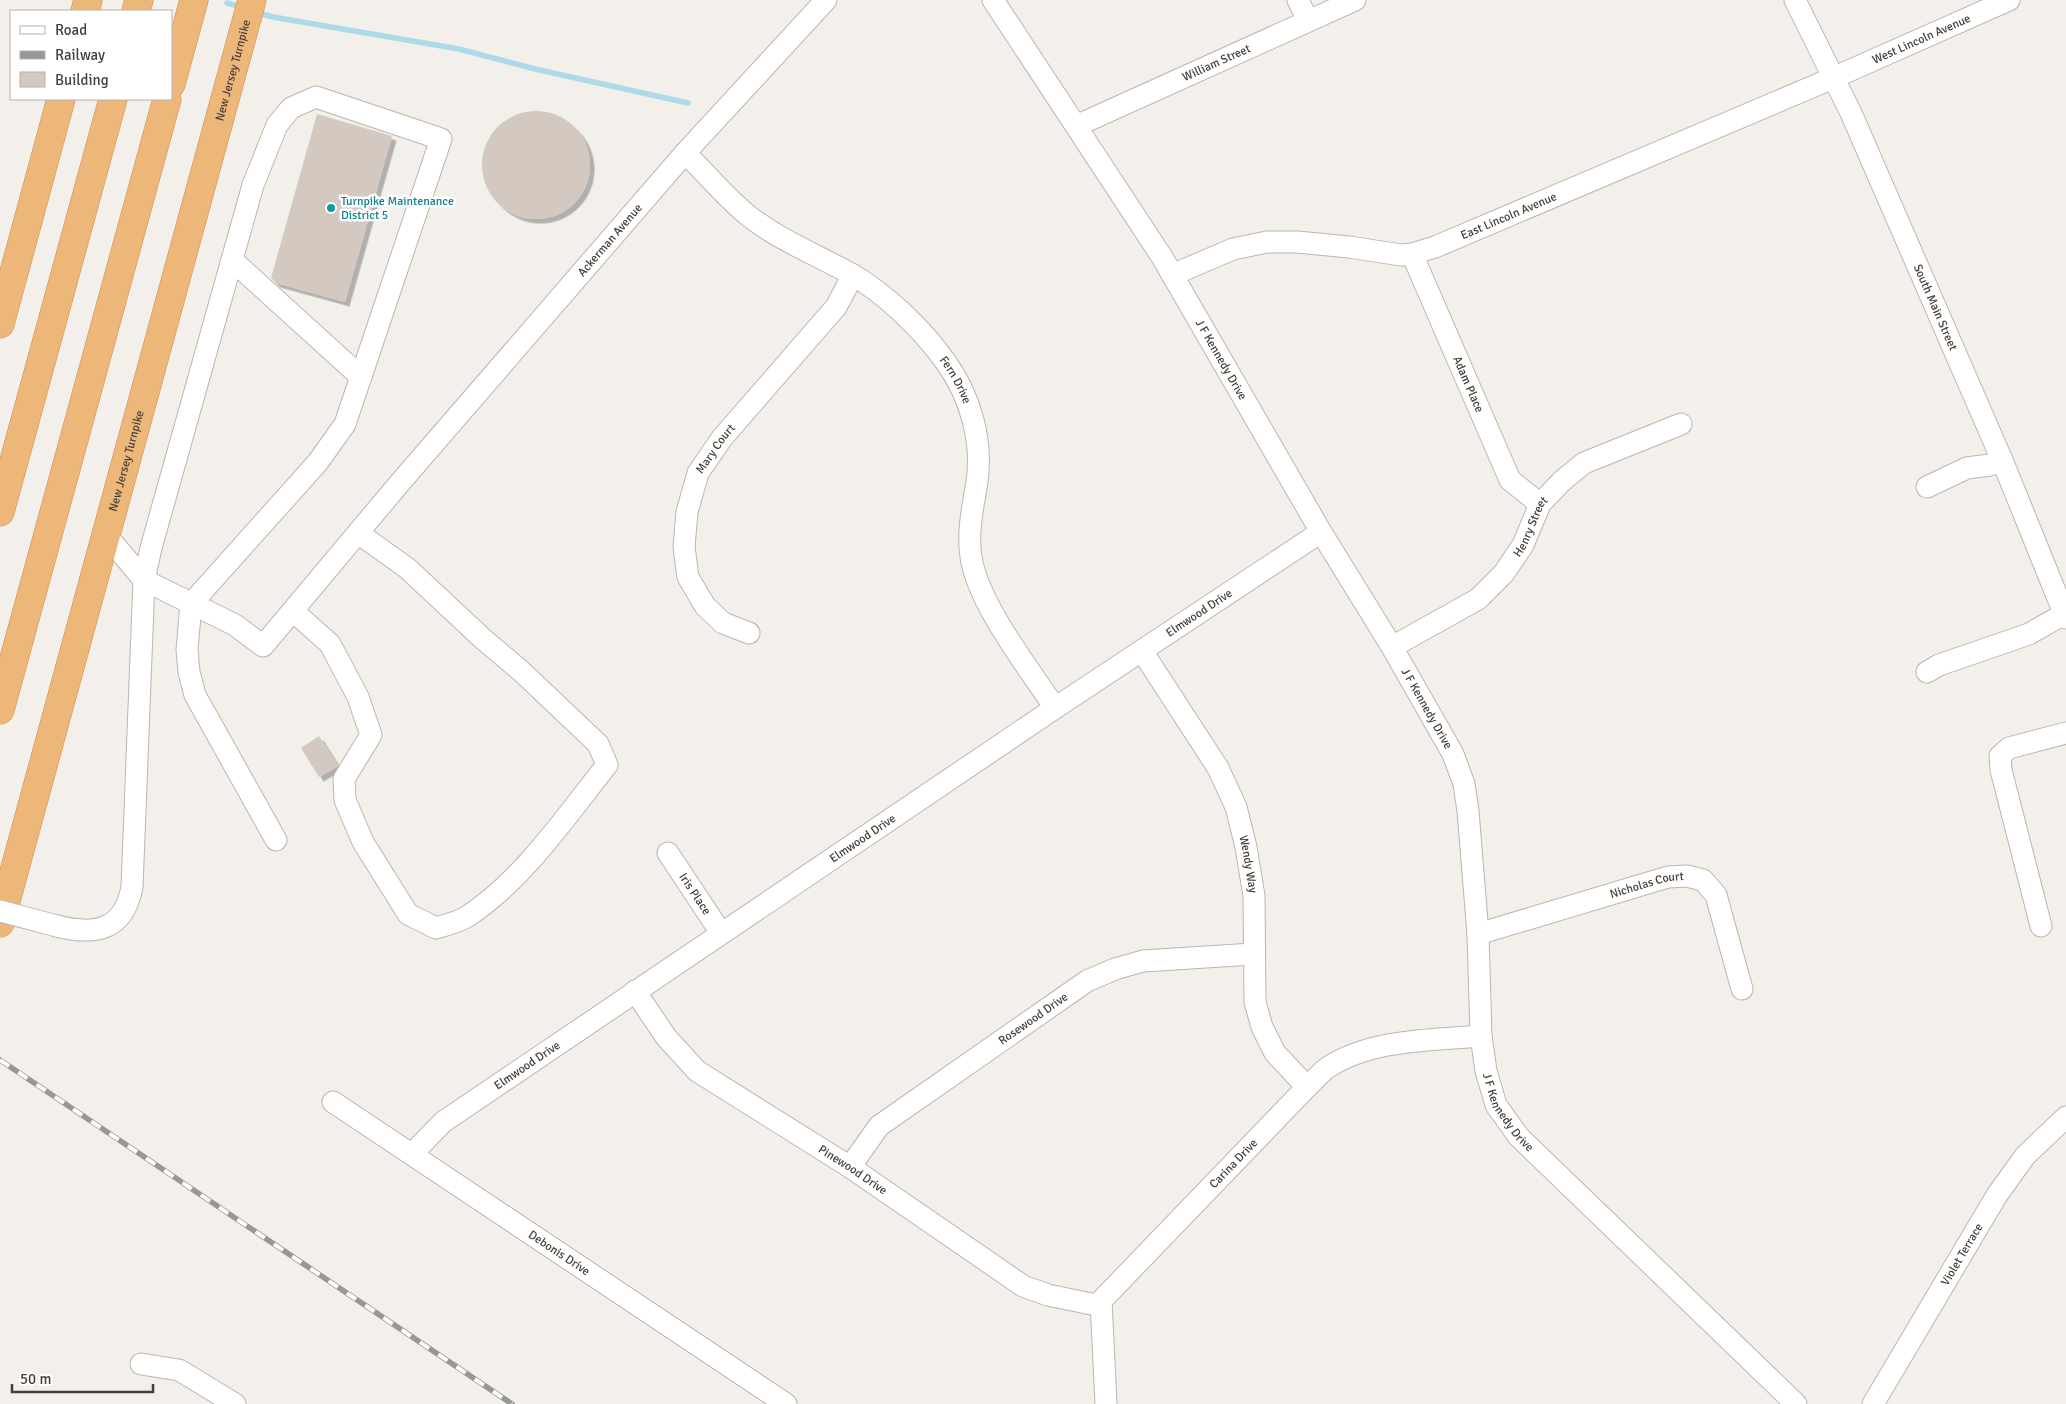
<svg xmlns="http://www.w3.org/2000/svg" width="2066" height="1404" font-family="Signika,sans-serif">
  <defs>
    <filter id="shadow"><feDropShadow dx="4.5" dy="4.5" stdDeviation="0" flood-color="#0004"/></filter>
  </defs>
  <rect width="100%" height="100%" fill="#f3efea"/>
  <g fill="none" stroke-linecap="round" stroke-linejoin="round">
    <path stroke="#add9e9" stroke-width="5.5" d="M227 3 242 7
      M255 12 273 17 459 49 535 69 688 103"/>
  </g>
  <path fill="#d3c9c1" filter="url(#shadow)" d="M482 165a54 54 0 1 1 108 0a54 54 0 1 1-108 0Z
    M317 114 392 136 345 302 276 283 271 278Z
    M319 736 338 766 319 777 301 748Z"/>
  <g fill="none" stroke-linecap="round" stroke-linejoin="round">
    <defs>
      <g id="minor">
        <path id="s1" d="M993 0 1162 257 1321 532 1392 647 1453 754 1464 784 1468 811 1478 934 1481 1036 1486 1071 1496 1105 1519 1137 1796 1404"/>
        <path d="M1298 0 1308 21"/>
        <path id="s2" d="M1795 0 1851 113 2002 460 2066 618"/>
        <path id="s3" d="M1076 126 1355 0"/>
        <path id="s4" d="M685 153C706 173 727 199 750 217 781 241 817 255 851 274 885 293 923 330 945 361 970 395 983 440 977 482 973 507 967 532 971 557 978 604 1028 667 1055 708"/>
        <path id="s5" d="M1412 254 1510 480 1540 504"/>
        <path d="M232 260 361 377"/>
        <path id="s6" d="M1172 275 1233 249 1267 242H1297L1349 247 1401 255 1412 254 1435 247 1833 78 2009 0"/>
        <path d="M1927 487 1967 468 1990 465 2002 460"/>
        <path id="s7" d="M107 536 144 580 235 625 263 646 398 485 685 153 826 0"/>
        <path d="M293 611 330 644 358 697 371 735 344 779 345 800 363 842 408 914 436 928C446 925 459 922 468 916 523 880 567 815 607 765L598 744 521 671 482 638 407 568 358 533"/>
        <path id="s8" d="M749 633 723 623 705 606 688 577 684 547 687 512 698 473 722 438 836 307 853 275"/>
        <path id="s9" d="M1392 647 1478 599 1504 573 1523 545 1540 504 1562 481 1584 463 1681 424"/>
        <path id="s10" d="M1142 651 1218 768 1236 807 1246 847 1254 896 1255 1002 1262 1027 1275 1053 1307 1087"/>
        <path d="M1927 672 1939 665 2029 634 2064 614"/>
        <path id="s11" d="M668 853 721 933"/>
        <path d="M57 926C96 936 124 930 132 887L144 580 151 548 253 185 277 125 291 108 316 97 441 139 345 424 318 462 191 604 187 650 189 672 195 695 276 840"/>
        <path d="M2041 926 2001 770 2000 756 2009 748 2066 733"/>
        <path id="s12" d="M1478 934 1668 877 1687 876 1703 880 1716 895 1742 989"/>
        <path id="s13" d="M635 991 666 1037 697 1071 850 1167 1023 1286 1048 1295 1101 1306"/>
        <path id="s14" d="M333 1102 786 1404"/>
        <path id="s15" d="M412 1154 443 1122 1055 708 1321 532"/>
        <path id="s16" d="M850 1167 879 1126 1087 981 1115 969 1143 961 1253 954"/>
        <path d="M141 1364 179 1370 235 1404"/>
        <path id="s17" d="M1106 1404 1101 1301 1307 1087C1314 1081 1320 1073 1327 1068 1370 1039 1432 1040 1481 1036"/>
        <path id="s18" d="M1873 1404 1997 1195 2025 1156 2066 1117"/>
      </g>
      <g id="highway">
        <path d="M85 11 88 0"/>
        <path d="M136 11 139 0"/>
        <path d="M171 84 194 0"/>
        <path d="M0 324 61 99"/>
        <path d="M0 512 113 99"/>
        <path d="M0 710 167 99"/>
        <path id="s19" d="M0 923 252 0"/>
      </g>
    </defs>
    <use href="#minor" stroke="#beb5ad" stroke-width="23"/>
    <use href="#highway" stroke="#cc8a4b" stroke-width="29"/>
    <use href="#minor" stroke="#fff" stroke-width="21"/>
    <use href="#highway" stroke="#eeb77a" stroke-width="28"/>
    <defs>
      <path id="rail" d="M0 1060 512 1404"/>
    </defs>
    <use href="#rail" stroke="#979797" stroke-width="5.5"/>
    <use href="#rail" stroke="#fff" stroke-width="4" stroke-dasharray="11" stroke-linecap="butt"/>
    <defs>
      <path id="minor-bridge" d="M0 911 57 926"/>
    </defs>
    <use href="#minor-bridge" stroke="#beb5ad" stroke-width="23" stroke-linecap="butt"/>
    <use href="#minor-bridge" stroke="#fff" stroke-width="21"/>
  </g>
  <circle fill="#0f9aa8" stroke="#fff" stroke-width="2" cx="331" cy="208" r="5"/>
  <g text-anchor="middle" stroke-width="5" stroke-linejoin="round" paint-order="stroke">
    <g font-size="12" fill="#463f39" stroke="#fff">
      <text dy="4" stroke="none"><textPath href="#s6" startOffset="800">West Lincoln Avenue</textPath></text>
      <text dy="4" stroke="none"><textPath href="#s3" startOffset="154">William Street</textPath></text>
      <text dy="4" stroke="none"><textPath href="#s19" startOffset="884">New Jersey Turnpike</textPath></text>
      <text dy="4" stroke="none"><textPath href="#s6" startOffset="351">East Lincoln Avenue</textPath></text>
      <text dy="4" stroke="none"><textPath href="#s7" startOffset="728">Ackerman Avenue</textPath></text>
      <text dy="4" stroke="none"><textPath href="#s2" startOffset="338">South Main Street</textPath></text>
      <text dy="4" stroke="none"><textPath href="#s1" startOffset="426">J F Kennedy Drive</textPath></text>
      <text dy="4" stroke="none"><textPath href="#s4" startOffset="358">Fern Drive</textPath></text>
      <text dy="4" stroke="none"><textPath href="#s5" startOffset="142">Adam Place</textPath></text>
      <text dy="4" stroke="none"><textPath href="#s8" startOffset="222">Mary Court</textPath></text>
      <text dy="4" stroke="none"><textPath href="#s19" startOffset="479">New Jersey Turnpike</textPath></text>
      <text dy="4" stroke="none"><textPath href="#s9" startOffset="189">Henry Street</textPath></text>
      <text dy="4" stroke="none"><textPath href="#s15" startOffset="956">Elmwood Drive</textPath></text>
      <text dy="4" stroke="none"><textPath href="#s1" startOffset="831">J F Kennedy Drive</textPath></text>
      <text dy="4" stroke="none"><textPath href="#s15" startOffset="551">Elmwood Drive</textPath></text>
      <text dy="4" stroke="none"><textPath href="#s10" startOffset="241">Wendy Way</textPath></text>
      <text dy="4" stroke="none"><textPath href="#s12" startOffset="176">Nicholas Court</textPath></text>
      <text dy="4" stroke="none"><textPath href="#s11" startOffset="49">Iris Place</textPath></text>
      <text dy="4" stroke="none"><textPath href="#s16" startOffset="238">Rosewood Drive</textPath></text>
      <text dy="4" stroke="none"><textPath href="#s15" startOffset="146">Elmwood Drive</textPath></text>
      <text dy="4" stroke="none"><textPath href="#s1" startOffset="1251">J F Kennedy Drive</textPath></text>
      <text dy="4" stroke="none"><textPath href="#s17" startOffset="294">Carina Drive</textPath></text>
      <text dy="4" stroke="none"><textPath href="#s13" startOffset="286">Pinewood Drive</textPath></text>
      <text dy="4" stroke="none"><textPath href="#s14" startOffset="272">Debonis Drive</textPath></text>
      <text dy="4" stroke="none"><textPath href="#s18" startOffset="174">Violet Terrace</textPath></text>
    </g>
    <g font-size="12" fill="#0d838f" stroke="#fff" text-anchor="start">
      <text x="341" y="205">Turnpike Maintenance<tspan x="341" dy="14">District 5</tspan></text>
    </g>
  </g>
  <rect x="10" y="10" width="162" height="90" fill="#ffffff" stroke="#b5b2b0"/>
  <rect x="20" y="26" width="25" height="8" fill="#ffffff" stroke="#b5b2b0"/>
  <text x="55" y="35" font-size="15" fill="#463f39">Road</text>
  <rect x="20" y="51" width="25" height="8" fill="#979797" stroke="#b5b2b0"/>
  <text x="55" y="60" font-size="15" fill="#463f39">Railway</text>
  <rect x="20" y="72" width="25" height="15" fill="#d3c9c1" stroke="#b5b2b0"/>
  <text x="55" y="85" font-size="15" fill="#463f39">Building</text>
  <path d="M12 1384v8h141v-8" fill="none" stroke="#463f39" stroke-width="2.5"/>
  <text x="20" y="1384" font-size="15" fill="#463f39" stroke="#ffffff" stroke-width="4" paint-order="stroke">50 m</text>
</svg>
